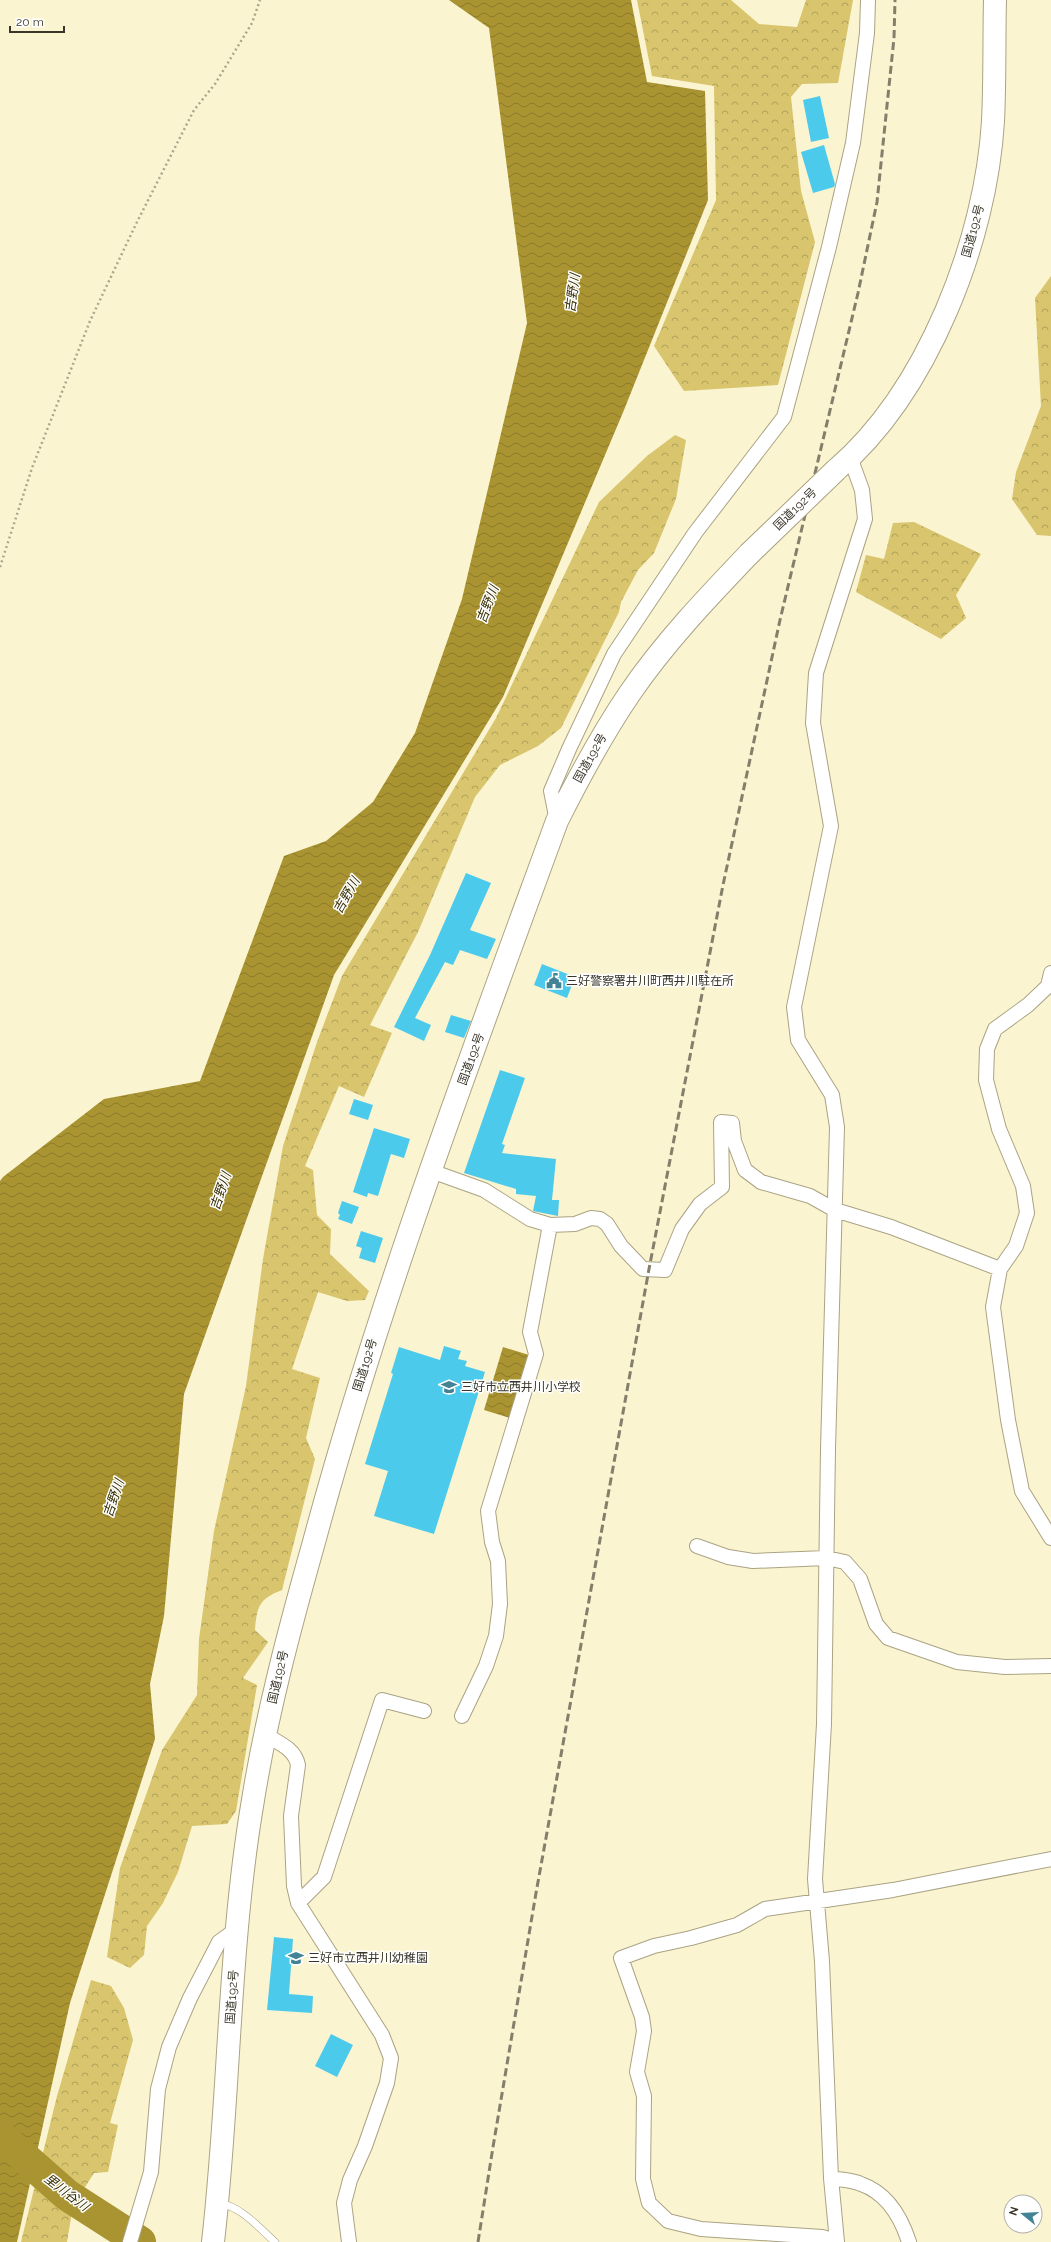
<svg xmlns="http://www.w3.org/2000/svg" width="1051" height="2242" font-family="Raleway,'Noto Sans JP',sans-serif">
  <defs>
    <pattern id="forest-crowns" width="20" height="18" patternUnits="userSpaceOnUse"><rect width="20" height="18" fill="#d8c56d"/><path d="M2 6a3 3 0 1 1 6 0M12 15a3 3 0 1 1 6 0" fill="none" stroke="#b0a15a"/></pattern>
    <pattern id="water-waves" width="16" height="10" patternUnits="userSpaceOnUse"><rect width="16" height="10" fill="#a99431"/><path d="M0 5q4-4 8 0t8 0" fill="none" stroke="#8b7a2a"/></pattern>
  </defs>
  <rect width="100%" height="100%" fill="#fbf4d1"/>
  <path fill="url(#forest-crowns)" d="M637 0H731L759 24 797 27 806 0H853L838 83 802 84 791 97 801 191 815 242 778 385 684 391 654 346 716 200 714 86 652 76Z
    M1051 276V536L1037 535 1012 499 1016 472 1041 406 1035 298Z
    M675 435 686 440 676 499 654 553 638 570 621 602 619 612 561 728 538 746 500 765 475 797 418 932 370 1025 392 1033 364 1097 339 1086 305 1166 313 1170 317 1215 331 1229 330 1254 369 1291 365 1300 347 1301 318 1292 292 1369 320 1378 306 1438 315 1459 282 1590C259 1599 257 1606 255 1630L268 1642 243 1678 257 1685 236 1811 227 1824 192 1826 178 1872 163 1903 147 1926 144 1955 130 1968 107 1957 120 1868 162 1750 197 1695 199 1639 214 1531 246 1386 263 1259 283 1146 317 1042 342 976 496 718 599 502 647 456Z
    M914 522 981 554 956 595 966 618 941 639 856 592 866 555 884 559 893 523Z
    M91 1980 111 1986 124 2008 133 2040 110 2123 118 2125 108 2172 94 2173 73 2206 67 2242H21L57 2096Z"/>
  <path fill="url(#water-waves)" d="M449 0H631L647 82 705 91 708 200 624 410 503 697 334 975 184 1394 164 1616 150 1684 155 1739 70 2003 17 2242H0V1181L3 1177 104 1099 200 1081 284 856 326 841 373 802 415 733 462 599 527 323 489 28Z
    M503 1347 529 1355 510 1418 484 1410Z"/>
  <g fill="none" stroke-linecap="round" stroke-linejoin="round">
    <path stroke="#a99431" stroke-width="32" d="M0 2136 67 2195 140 2242"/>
  </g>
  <path fill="#4ccaeb" d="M820 96 829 138 811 142 803 100Z
    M824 145 835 184 834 187 813 193 801 152Z
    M466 873 491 883 470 930 496 939 487 959 460 950 453 965 445 962 415 1018 431 1025 424 1041 394 1027 430 955Z
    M542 964 575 977 567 998 534 985Z
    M451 1015 471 1021 464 1038 445 1032Z
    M500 1070 525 1078 502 1144 505 1145 502 1153 556 1159 552 1200H559L558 1216 533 1211 536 1196 516 1194V1189L464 1173Z
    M354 1099 373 1105 368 1120 349 1114Z
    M374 1128 410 1139 404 1158 391 1154 378 1196 368 1193 367 1197 353 1192Z
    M342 1201 359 1207 352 1224 338 1219 340 1215 338 1213Z
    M361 1231 383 1238 375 1263 359 1258 362 1248 356 1246Z
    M444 1346 461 1351 458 1359 467 1361 465 1366 485 1372 434 1534 374 1516 388 1471 365 1464 393 1374 391 1373 399 1347 440 1360Z
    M274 1937 293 1939 289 1994 313 1996 312 2013 267 2010Z
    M331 2034 353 2045 337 2077 315 2066Z"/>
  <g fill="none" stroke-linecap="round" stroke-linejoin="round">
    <defs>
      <path id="lane" d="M219 2203C242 2207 258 2227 275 2242"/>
      <path id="street" d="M557 821 551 791 569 749 614 654 695 533 784 417 829 247 853 143 867 33 868 0
        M1051 973 1048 986 1028 1005 995 1029 987 1049 986 1080 999 1129 1023 1186 1027 1213 1016 1246 1000 1269 993 1307 1008 1420 1022 1491 1051 1538
        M431 1171 484 1190 530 1219 550 1225 575 1224 591 1218 600 1219 607 1224 621 1246 643 1269 665 1270 682 1229 700 1204 722 1187 721 1122 732 1123 734 1141 745 1170 761 1182 810 1196 835 1210 891 1227 1000 1269
        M697 1546 728 1557 753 1561 826 1558 845 1562 860 1579 876 1624 888 1638 957 1662 1005 1667 1051 1666
        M462 1716 486 1666 496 1636 500 1604 498 1561 492 1542 488 1511 536 1354 530 1332 550 1225
        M266 1735C279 1743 295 1749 298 1765L291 1816 294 1886 298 1903 382 2035 391 2058 387 2083 365 2146 350 2180 344 2203 349 2242
        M298 1903 324 1877 382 1700 424 1711
        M831 2178C841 2180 852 2180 861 2184 887 2193 901 2217 909 2242
        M837 2241 822 2237 701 2229 668 2221 649 2203 643 2179 644 2096 637 2072 644 2031 642 2017 621 1958 654 1946 691 1938 737 1925 765 1909 893 1890 1051 1859
        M130 2242 151 2172 158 2089 169 2047 190 1998 219 1942 237 1929
        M837 2242 831 2178 822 1961 815 1879 824 1724 828 1449 837 1127 832 1095 798 1040 794 1007 831 826 813 723 816 673 865 519 862 490 850 457"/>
      <path id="highway" d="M836 470C928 391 986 240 993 121 995 81 994 40 995 0
        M213 2242C230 2095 228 1946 253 1800 267 1713 290 1627 314 1542 380 1297 470 1059 557 821 579 777 602 734 630 693 664 643 707 598 749 554"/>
    </defs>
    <use href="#lane" stroke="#aaa383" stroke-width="8"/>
    <use href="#street" stroke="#aaa383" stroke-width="16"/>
    <use href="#highway" stroke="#aaa383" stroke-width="24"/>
    <path stroke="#aba68c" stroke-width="2.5" stroke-dasharray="2 3" stroke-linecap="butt" d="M0 567 32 468 90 321 136 224 194 110 215 84 252 23 260 0"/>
    <use href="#lane" stroke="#fff" stroke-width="7"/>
    <use href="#street" stroke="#fff" stroke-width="14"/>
    <use href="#highway" stroke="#fff" stroke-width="22"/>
    <path stroke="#847f6a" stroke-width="3" stroke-dasharray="8 4" stroke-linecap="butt" d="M478 2242 493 2147 536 1893 649 1269 723 885 780 620 858 293 877 202 894 38 895 0"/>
    <defs>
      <path id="highway-bridge" d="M749 554 836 470"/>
    </defs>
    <use href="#highway-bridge" stroke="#aaa383" stroke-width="24" stroke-linecap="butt"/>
    <use href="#highway-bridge" stroke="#fff" stroke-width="22"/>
  </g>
  <defs>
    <symbol id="civic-bare" viewBox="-9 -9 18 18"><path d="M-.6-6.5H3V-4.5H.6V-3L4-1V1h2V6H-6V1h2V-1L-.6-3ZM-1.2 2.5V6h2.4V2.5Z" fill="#428396" stroke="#fff" stroke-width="2.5" paint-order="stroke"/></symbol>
    <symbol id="school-bare" viewBox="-9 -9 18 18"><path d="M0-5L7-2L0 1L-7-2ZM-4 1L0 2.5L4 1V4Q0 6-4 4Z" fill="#428396" stroke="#fff" stroke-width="2.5" paint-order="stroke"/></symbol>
  </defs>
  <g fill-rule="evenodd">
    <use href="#civic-bare" x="543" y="970" width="22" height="22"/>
    <use href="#school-bare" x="438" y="1376" width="22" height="22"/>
    <use href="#school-bare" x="285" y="1947" width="22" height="22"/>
  </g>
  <g text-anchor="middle" stroke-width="3" stroke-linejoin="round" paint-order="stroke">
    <g font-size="12" fill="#393629" stroke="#fff">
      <text transform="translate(973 231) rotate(-75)" y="4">国道192号</text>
      <text transform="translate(795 509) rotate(-44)" y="4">国道192号</text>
      <text transform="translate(590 758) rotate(-61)" y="4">国道192号</text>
      <text transform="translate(471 1059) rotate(-70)" y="4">国道192号</text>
      <text transform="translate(365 1365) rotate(-73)" y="4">国道192号</text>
      <text transform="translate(278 1677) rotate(-77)" y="4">国道192号</text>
      <text transform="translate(232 1997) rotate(-86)" y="4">国道192号</text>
    </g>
    <g font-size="12" fill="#393629" stroke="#fff" text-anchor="start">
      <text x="566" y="985">三好警察署井川町西井川駐在所</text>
      <text x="461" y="1391">三好市立西井川小学校</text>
      <text x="308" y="1962">三好市立西井川幼稚園</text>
    </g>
    <g font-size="13" font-style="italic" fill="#362d02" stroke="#fff">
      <text transform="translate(572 293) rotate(-82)" y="5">吉野川</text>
      <text transform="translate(487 604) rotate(-69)" y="5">吉野川</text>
      <text transform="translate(346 895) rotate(-60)" y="5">吉野川</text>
      <text transform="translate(220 1191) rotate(-71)" y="5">吉野川</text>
      <text transform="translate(113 1498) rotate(-71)" y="5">吉野川</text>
      <text transform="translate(67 2192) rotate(37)" y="5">里川谷川</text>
    </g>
  </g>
  <g transform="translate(1023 2214) rotate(288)"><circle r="19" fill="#ffffff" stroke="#b0afa9"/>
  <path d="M0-3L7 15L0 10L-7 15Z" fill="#428396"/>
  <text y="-6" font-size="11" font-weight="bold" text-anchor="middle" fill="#393629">N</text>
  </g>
  <path d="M10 26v6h54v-6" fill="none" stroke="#393629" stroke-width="2"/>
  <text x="16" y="26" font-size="12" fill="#393629" stroke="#ffffff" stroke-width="3" paint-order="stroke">20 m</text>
</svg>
